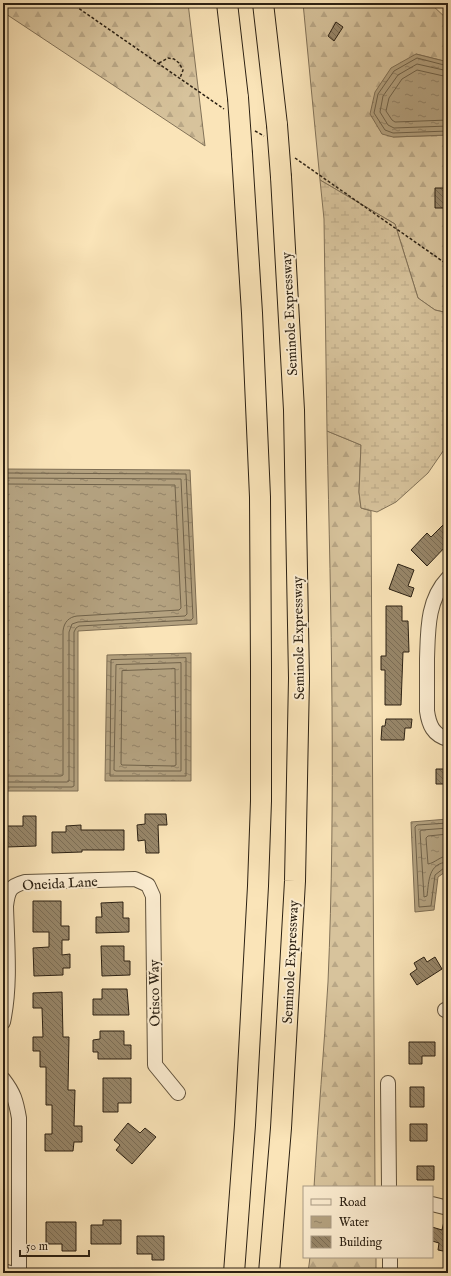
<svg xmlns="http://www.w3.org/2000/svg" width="451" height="1276" font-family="'IM FELL English',serif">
  <defs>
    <pattern id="forest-firs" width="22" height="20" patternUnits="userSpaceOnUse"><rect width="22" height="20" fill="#d7c39c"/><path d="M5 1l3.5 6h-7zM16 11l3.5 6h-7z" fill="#b9a786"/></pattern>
    <pattern id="wetland-marsh" width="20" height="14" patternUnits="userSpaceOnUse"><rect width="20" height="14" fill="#d7c39c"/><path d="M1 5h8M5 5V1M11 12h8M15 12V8" fill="none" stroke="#b9a786"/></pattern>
    <pattern id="water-ripples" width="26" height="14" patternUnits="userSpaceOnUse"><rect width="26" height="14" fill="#b4a280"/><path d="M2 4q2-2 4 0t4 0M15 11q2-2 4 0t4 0" fill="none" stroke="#938468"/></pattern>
    <pattern id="building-back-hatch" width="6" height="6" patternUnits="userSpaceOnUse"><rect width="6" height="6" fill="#978669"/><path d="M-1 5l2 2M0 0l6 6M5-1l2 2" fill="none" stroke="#7b6d55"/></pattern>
  </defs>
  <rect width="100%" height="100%" fill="#fae4b8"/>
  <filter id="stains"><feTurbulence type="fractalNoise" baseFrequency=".005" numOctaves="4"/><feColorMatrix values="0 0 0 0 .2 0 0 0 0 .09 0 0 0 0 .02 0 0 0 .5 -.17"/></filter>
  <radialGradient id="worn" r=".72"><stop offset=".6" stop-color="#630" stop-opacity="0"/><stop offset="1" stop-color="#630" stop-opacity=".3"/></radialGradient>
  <path fill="url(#forest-firs)" stroke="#827258" d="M3 3H188L205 146 3 12Z
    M303 3H430L448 20V62L416 54 393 137 448 135V313L435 310 418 298 395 224 320 180Z
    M327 431 361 445 359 492 361 508 371 511 375 1187H314C318 1119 324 1050 328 982 336 799 331 614 327 431Z
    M310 1257H376V1273H308Z"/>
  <path fill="url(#wetland-marsh)" stroke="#827258" d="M320 180 395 224 418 298 435 310 448 313V444L428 473 396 502 377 512 361 508 359 492 361 445 327 431 324 219Z"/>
  <path fill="url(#water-ripples)" stroke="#7e6e54" d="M416 54 448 62V135L393 137 382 134 370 114 375 92 391 68Z
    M3 469 190 470 197 624 78 631V791H3Z
    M191 653V781H105L107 655Z
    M448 819V870L438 877 434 910 415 912 411 822Z"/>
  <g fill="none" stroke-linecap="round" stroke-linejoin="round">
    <path stroke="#70624a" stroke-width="1" d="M448 66 417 58 394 71 378 94 374 113 385 130 393 133 448 131
      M448 71 417 64 398 75 383 96 380 112 388 125 394 128 448 126
      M448 77 417 70 402 79 389 98 386 111 392 120 395 122 448 120
      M3 473 186 474 193 618 191 620 79 626 76 628 74 632V786L72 787H3
      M3 478 181 479 187 614 185 616 78 622 72 624 69 632V781L67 782H3
      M3 484 175 485 181 608 179 610 77 616C69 617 64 622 63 631V775L61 776H3
      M186 658V776H110L111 660Z
      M181 663V771H116L114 770 116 665Z
      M175 669 176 765 174 766 122 765 121 764 122 671Z
      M448 823 417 825 415 827 419 907 431 906 435 875 444 868 448 867
      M448 828 422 830 420 831 424 897 427 896C429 881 428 863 448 862
      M448 834 428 836 426 838 428 864C435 863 440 856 448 856"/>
  </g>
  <path fill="url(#building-back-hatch)" stroke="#2c2113" d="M336 22 343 27 334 41 328 36Z
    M435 188H446V208H435Z
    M448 520V544L427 566 411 550 427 533 431 537Z
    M398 564 414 570 408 586 414 588 411 597 389 589Z
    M386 606H402V621H408L409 652H403L401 705H385V670H381V656H386Z
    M386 719H412L411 728H405L404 740H381L382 726H385Z
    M436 769H448V784H436Z
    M145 814H166L167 825H158L159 853H146L145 840 138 841 137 825 145 824Z
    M23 816H36V846L7 847V826H23Z
    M81 825V830H124V850H82V852L52 853V832H66V826Z
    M33 901H61V926H69V940H62V955L70 954V968H63V975L34 976 33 948 49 947V932H33Z
    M123 902V918H129V932L96 933V917H102L101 903Z
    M101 946H124V961H130V975L102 976Z
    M424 957 427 962 435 957 442 969 417 985 410 974 417 969 414 963Z
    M102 989H127L129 1015H93V999H102Z
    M62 992 63 1037H69L68 1090H75L74 1126H82V1142H74L73 1151H45V1134H52V1105H46V1067H40V1051H33V1037H43L42 1008H33V993Z
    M100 1031H124V1045H131V1059H98V1052H93V1040L100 1039Z
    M409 1042H435V1056H422V1064H409Z
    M103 1078H131V1103H118V1112H103Z
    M410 1087H424V1107H410Z
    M128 1123 140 1133 145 1128 156 1137 132 1164 116 1150 120 1145 114 1140Z
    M410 1124H427V1141H410Z
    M417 1166H434V1180H417Z
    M445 1217H448V1252L438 1250 439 1243 432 1241V1227L442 1230Z
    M103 1220H121V1244H91V1225H103Z
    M46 1222H76V1251H62V1244H46Z
    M137 1236H164V1260H152V1254H137Z"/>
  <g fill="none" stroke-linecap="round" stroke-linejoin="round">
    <defs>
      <path id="minor" d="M448 578C427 600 428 630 427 659 427 676 427 694 427 711 429 725 433 735 448 739
        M445 1010H448
        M3 1022C11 985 7 944 6 906 8 890 10 886 25 882L135 879 148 885 153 896 155 1065 178 1093
        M3 1079C14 1093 16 1101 19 1118V1273
        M388 1083 389 1187
        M432 1204 448 1208
        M390 1257V1273
        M3 1271 10 1273"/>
      <path id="highway" d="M227 3 238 98
        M263 3 277 125
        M234 1273 245 1125 258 886 261 801V668L260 497 252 313 242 154
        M269 1273 281 1128 295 881 299 678 294 410 281 177"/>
    </defs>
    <use href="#minor" stroke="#60523c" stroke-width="16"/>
    <use href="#highway" stroke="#2c2113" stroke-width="22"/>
    <path stroke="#2c2113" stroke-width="1.5" stroke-dasharray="3 2" stroke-linecap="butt" d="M71 3 224 109
      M159 63 168 58 174 59 179 63 183 70 180 78
      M255 131 264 136
      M295 158 448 265"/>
    <use href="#minor" stroke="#fcedd1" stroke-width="14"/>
    <use href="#highway" stroke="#fae4b8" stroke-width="20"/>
    <defs>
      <path id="highway-bridge" d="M238 98 242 154
        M277 125 281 177"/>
    </defs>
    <use href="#highway-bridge" stroke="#2c2113" stroke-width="22" stroke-linecap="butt"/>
    <use href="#highway-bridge" stroke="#fae4b8" stroke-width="20"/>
  </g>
  <g text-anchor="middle" stroke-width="4" stroke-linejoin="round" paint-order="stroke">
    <g font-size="14" fill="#2c2113" stroke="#fcedd1">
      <text transform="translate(289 314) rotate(-93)" y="5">Seminole Expressway</text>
      <text transform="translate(298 638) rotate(-91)" y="5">Seminole Expressway</text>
      <text transform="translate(60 883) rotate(-3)" y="5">Oneida Lane</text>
      <text transform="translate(290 962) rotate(-87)" y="5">Seminole Expressway</text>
      <text transform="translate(154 993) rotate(-91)" y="5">Otisco Way</text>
    </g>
  </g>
  <rect width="451" height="1276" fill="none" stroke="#fae4b8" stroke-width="16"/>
  <rect x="4" y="4" width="443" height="1268" fill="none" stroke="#2c2113" stroke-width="2"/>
  <rect x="8" y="8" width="435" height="1260" fill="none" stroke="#2c2113"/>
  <rect x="303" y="1186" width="130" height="72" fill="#fcedd1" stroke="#a99b85"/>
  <rect x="311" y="1199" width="20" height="6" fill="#fcedd1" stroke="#a99b85"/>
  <text x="339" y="1206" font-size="12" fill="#2c2113">Road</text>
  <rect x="311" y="1216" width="20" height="12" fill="url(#water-ripples)" stroke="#a99b85"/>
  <text x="339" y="1226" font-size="12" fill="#2c2113">Water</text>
  <rect x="311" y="1236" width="20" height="12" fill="url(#building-back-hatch)" stroke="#a99b85"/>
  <text x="339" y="1246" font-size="12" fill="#2c2113">Building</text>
  <path d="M20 1250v6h69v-6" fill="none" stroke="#2c2113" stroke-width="2"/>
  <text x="26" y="1250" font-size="12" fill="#2c2113" stroke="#fcedd1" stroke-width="3" paint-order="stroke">50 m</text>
  <rect width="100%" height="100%" filter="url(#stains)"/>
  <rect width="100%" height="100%" fill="url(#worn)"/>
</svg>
